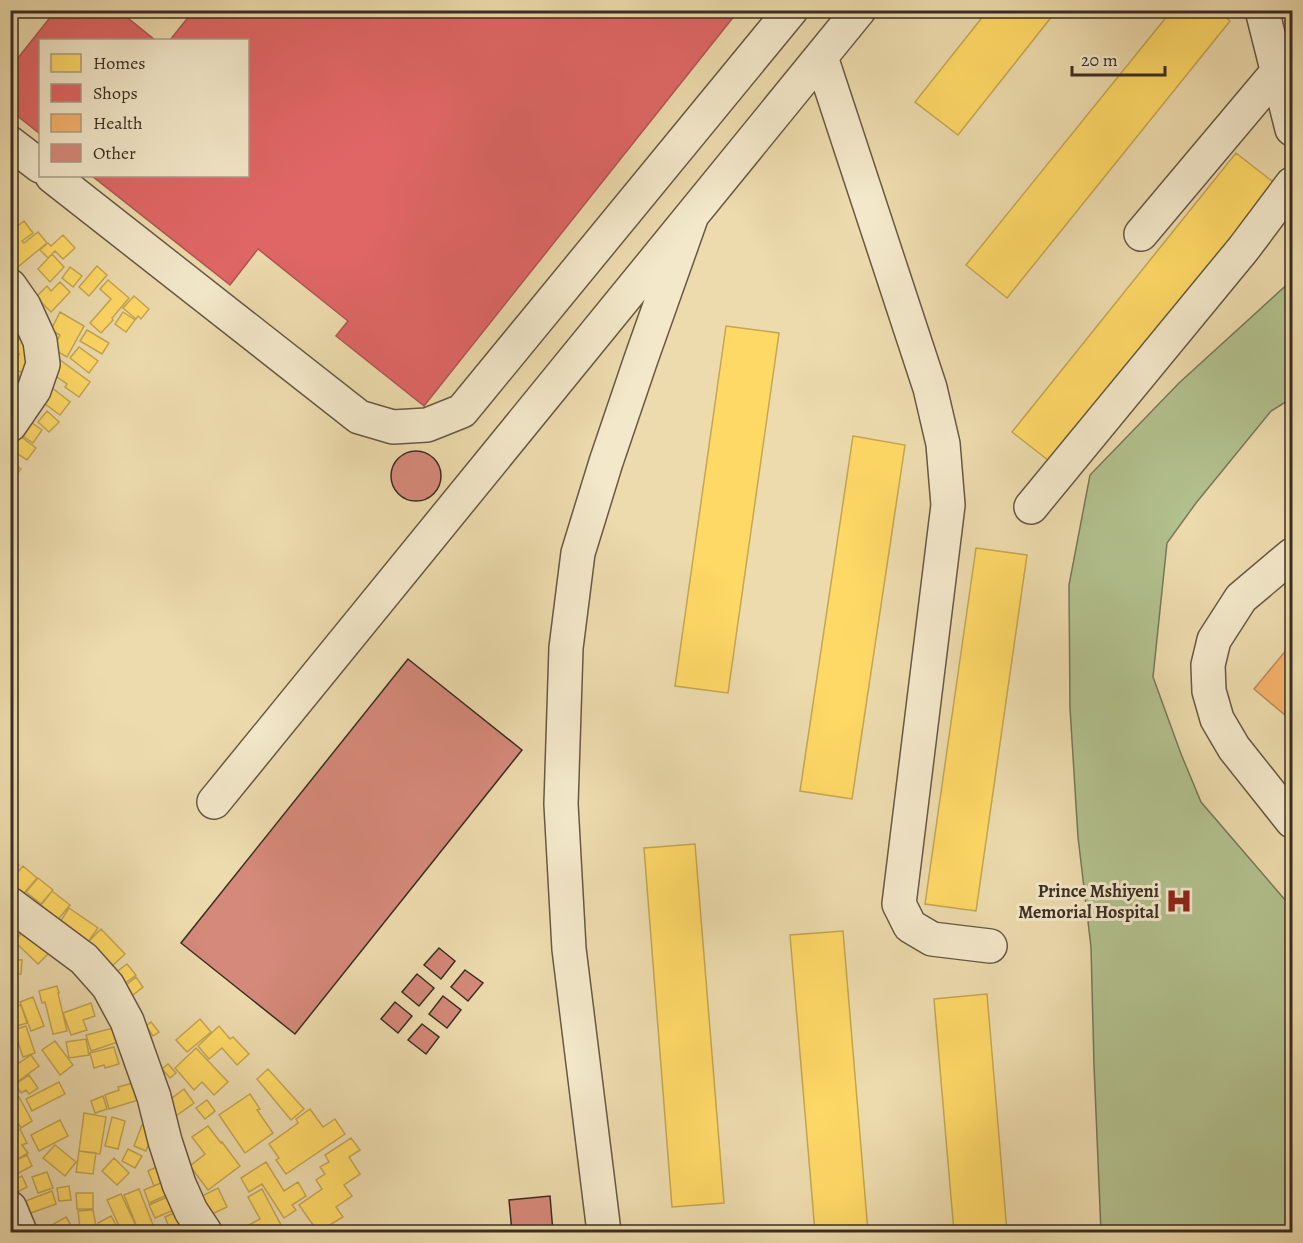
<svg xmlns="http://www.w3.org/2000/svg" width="1303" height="1243" font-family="Alegreya,serif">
  <rect width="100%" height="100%" fill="#eddbad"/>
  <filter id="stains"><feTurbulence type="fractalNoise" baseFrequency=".00333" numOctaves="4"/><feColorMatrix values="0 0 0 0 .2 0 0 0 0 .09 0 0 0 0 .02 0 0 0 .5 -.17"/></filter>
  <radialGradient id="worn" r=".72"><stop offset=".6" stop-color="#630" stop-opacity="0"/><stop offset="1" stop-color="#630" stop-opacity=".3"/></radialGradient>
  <path fill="#b2c18e" stroke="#767858" stroke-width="1.5" d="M1292 280V398L1271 411 1196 503 1167 543 1153 677 1181 754 1201 802 1292 908V1232H1101L1094 1065 1091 947 1078 837 1070 708 1069 585 1090 475 1179 383Z"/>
  <path fill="#ffd966" stroke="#c4a652" stroke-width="1.5" d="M988 10H1057L958 135 915 102Z
    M1172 10H1217L1230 21 1007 298 966 265Z
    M1236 153 1277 185 1053 464 1012 432Z
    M24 221 33 233 22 241 24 243 38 232 47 243 13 271 10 268V228L12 230Z
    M63 235 75 248 63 259 55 251 48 258 40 250 48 243 51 246Z
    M52 254 64 267 50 282 38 269Z
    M97 266 107 275 89 296 79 287Z
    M70 267 82 276 73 287 62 278Z
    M108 280 129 298 112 318 113 320 101 333 90 323 111 299 100 289Z
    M60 282 70 292 51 312 36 297 47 286 51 291Z
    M134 296 149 309 141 319 138 316 136 319 123 308Z
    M60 312 84 326 67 357 53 349 60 335 51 330Z
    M123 312 135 320 126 332 115 324Z
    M726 326 779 333 728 693 675 686Z
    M87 330 109 343 102 354 80 341Z
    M25 337 27 374 15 370 19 354 14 357 10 348V343Z
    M79 347 98 361 89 373 70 358Z
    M56 357 90 382 79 397 65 387 67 384 47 370Z
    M10 370 22 378 10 396Z
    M51 387 70 402 60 415 41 401Z
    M47 411 59 422 49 432 38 422Z
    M29 421 42 430 33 443 20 434Z
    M16 433 36 448 27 460 10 449V441Z
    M853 436 905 445 852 799 800 791Z
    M10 461 21 469 10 483Z
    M976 548 1027 555 976 911 925 904Z
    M695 844 724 1203 672 1207 644 848Z
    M10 858 19 865 10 875Z
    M23 866 37 878 19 899 10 893V881Z
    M38 878 53 890 41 904 26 892Z
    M52 891 70 905 55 923 38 909Z
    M69 908 98 928 88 942 60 922Z
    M28 927 52 950 38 964 14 941Z
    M101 929 125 954 112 966 88 942Z
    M843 931 868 1232H815L790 935Z
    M10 959 22 960 21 974H15L14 989 10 988Z
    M127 964 136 975 124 984 115 973Z
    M136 977 143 987 128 999 120 990Z
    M57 986 59 993H58L67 1031 53 1034 45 1002 42 1003 39 991Z
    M987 994 1007 1232H954L934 999Z
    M33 997 44 1026 31 1031 20 1002Z
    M91 1003 95 1016 83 1020 87 1030 71 1035 63 1013Z
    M21 1005 27 1023 14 1027 10 1018V1008Z
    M200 1019 211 1032 187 1052 176 1040Z
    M151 1022 159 1032 153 1036 146 1026Z
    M26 1026 35 1053 23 1057 14 1030Z
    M219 1026 230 1039 233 1037 249 1054 237 1065 222 1048 209 1059 198 1046Z
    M117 1027 121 1041 91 1051 86 1035Z
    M86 1039 89 1055 69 1058 66 1042Z
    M55 1041 73 1065 60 1075 42 1050Z
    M114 1047 119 1064 105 1068 104 1065 94 1068 90 1053Z
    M196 1048 228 1082 214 1095 202 1082 194 1090 175 1068Z
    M31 1055 39 1066 17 1082 10 1072V1069Z
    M168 1064 176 1073 170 1078 162 1069Z
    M268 1069 304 1109 291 1120 257 1079Z
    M29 1075 38 1088 29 1094 26 1090 21 1093 15 1084Z
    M59 1082 65 1094 32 1111 26 1099Z
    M133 1083 138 1100 109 1109 105 1095 119 1090 118 1087Z
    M184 1089 194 1103 173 1118 163 1105Z
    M250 1094 260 1109 257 1110 273 1133 245 1153 219 1115Z
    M103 1096 107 1109 95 1113 91 1101Z
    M19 1097 32 1121 21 1128 15 1118 10 1120V1102Z
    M207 1100 215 1111 205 1119 196 1108Z
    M310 1109 323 1127 335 1119 345 1134 286 1174 276 1160 279 1158 269 1144 298 1123 296 1119Z
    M84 1113 106 1117 100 1154 79 1151Z
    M112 1117 125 1121 118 1149 105 1146Z
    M60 1120 68 1136 39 1151 31 1135Z
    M142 1125 154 1130 146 1151 134 1146Z
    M208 1126 221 1143 222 1142 240 1166 208 1190 190 1166 205 1154 192 1137Z
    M20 1129 27 1143 22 1145 28 1153 13 1162 10 1157V1135Z
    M351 1138 360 1150 349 1157 360 1174 344 1185 352 1196 336 1207 343 1217 318 1232 299 1205 322 1189 316 1180 325 1174 320 1167 329 1162 325 1155Z
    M55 1145 76 1162 65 1176 43 1158Z
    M128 1149 142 1156 135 1168 122 1161Z
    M79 1151 96 1153 93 1174 76 1172Z
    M27 1155 32 1166 15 1175 10 1163Z
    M114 1158 129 1173 117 1185 102 1171Z
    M266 1162 284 1191 298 1182 306 1196 292 1205 296 1210 284 1218 262 1184 249 1192 241 1178Z
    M161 1165 167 1180 154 1186 148 1171Z
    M47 1172 53 1188 38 1193 32 1177Z
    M22 1176 27 1187 14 1194 10 1186V1182Z
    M168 1180 174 1192 149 1203 144 1190Z
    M69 1186 71 1200 59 1201 57 1188Z
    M218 1188 227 1207 210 1215 202 1196Z
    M139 1189 155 1230 150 1232H139L124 1195Z
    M262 1189 281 1225 268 1232H236L260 1219 248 1197Z
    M52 1191 56 1204 20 1217 15 1205Z
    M76 1193H93V1209H77Z
    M121 1194 138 1230 133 1232H122L107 1200Z
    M174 1194 181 1207 155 1218 149 1205Z
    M183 1209 188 1232H171L165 1217Z
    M93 1210 96 1226 80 1228 78 1211Z
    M111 1216 120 1232H103L98 1223Z
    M66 1217 75 1232H52H53L50 1226Z"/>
  <path fill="#e06666" stroke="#ae5552" stroke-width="1.5" d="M56 10H118L155 40H40V134L10 110V68Z
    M194 10H739L424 406 336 336 348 321 258 249 230 285 92 176H248V40H170Z"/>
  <path fill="#f6b26b" stroke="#be8a55" stroke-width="1.5" d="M1292 643V721L1254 689Z"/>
  <path fill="#d5897a" stroke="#3a2e22" stroke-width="1.5" d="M391 476a25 25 0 1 1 50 0a25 25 0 1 1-50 0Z
    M408 659 522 750 295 1034 181 943Z
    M439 948 455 961 441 979 424 965Z
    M465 970 483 983 468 1001 451 987Z
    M417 974 434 988 419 1006 402 992Z
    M443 996 461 1010 447 1028 429 1014Z
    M395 1002 412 1016 398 1033 381 1019Z
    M422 1024 439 1037 426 1054 408 1040Z
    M550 1196 553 1232H512L509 1200Z"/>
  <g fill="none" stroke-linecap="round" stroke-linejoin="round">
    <defs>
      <path id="minor" d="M1262 10 1292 129
        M821 57 930 388 943 444 948 505 899 904 910 926 932 939 990 946
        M10 143 40 166
        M52 176 359 417 393 427 427 425 462 411 791 10
        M1141 234 1278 71
        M10 286 24 306 40 341 43 364 34 390 10 425
        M1031 507 1244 248 1292 184
        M1292 555 1241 598 1214 640 1208 665 1209 691 1217 719 1234 748 1292 821
        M214 802 859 10
        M10 904 84 959 108 986 127 1021 154 1097 165 1141 179 1184 191 1211 205 1232
        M10 1208 20 1232
        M604 1232 569 949 561 804 566 648 578 553 606 462 641 359 691 218"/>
    </defs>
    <use href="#minor" stroke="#675945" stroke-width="36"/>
    <use href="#minor" stroke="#f3e8ca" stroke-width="33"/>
  </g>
  <defs>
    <symbol id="hospital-bare" viewBox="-9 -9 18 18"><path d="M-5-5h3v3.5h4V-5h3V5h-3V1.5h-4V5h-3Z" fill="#8f2418" stroke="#f3e8ca" stroke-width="2.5" paint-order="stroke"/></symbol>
  </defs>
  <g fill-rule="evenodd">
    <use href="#hospital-bare" x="1160" y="882" width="38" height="38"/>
  </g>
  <g text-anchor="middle" stroke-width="6" stroke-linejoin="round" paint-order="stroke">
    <g font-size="18" font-weight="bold" fill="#3a2e22" stroke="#f3e8ca" text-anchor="end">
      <text x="1159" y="897">Prince Mshiyeni<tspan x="1159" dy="21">Memorial Hospital</tspan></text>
    </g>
  </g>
  <rect width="1303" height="1243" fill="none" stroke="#eddbad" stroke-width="36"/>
  <rect x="12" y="12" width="1279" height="1219" fill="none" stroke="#3a2e22" stroke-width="3"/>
  <rect x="18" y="18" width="1267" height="1207" fill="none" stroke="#3a2e22" stroke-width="1.5"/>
  <rect x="39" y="39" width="210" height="138" fill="#f3e8ca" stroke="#a99e87" stroke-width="1.5"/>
  <rect x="51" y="54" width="30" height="18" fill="#ffd966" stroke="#a99e87" stroke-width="1.5"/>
  <text x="93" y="69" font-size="18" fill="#3a2e22">Homes</text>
  <rect x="51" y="84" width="30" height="18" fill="#e06666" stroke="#a99e87" stroke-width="1.5"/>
  <text x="93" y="99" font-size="18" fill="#3a2e22">Shops</text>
  <rect x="51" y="114" width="30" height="18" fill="#f6b26b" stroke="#a99e87" stroke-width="1.5"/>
  <text x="93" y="129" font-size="18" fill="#3a2e22">Health</text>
  <rect x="51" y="144" width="30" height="18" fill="#d5897a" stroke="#a99e87" stroke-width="1.5"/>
  <text x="93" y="159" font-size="18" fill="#3a2e22">Other</text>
  <path d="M1072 66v9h93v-9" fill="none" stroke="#3a2e22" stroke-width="3"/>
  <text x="1081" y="66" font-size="18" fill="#3a2e22" stroke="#f3e8ca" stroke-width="4.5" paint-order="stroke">20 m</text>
  <rect width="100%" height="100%" filter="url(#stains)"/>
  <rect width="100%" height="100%" fill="url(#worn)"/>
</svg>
